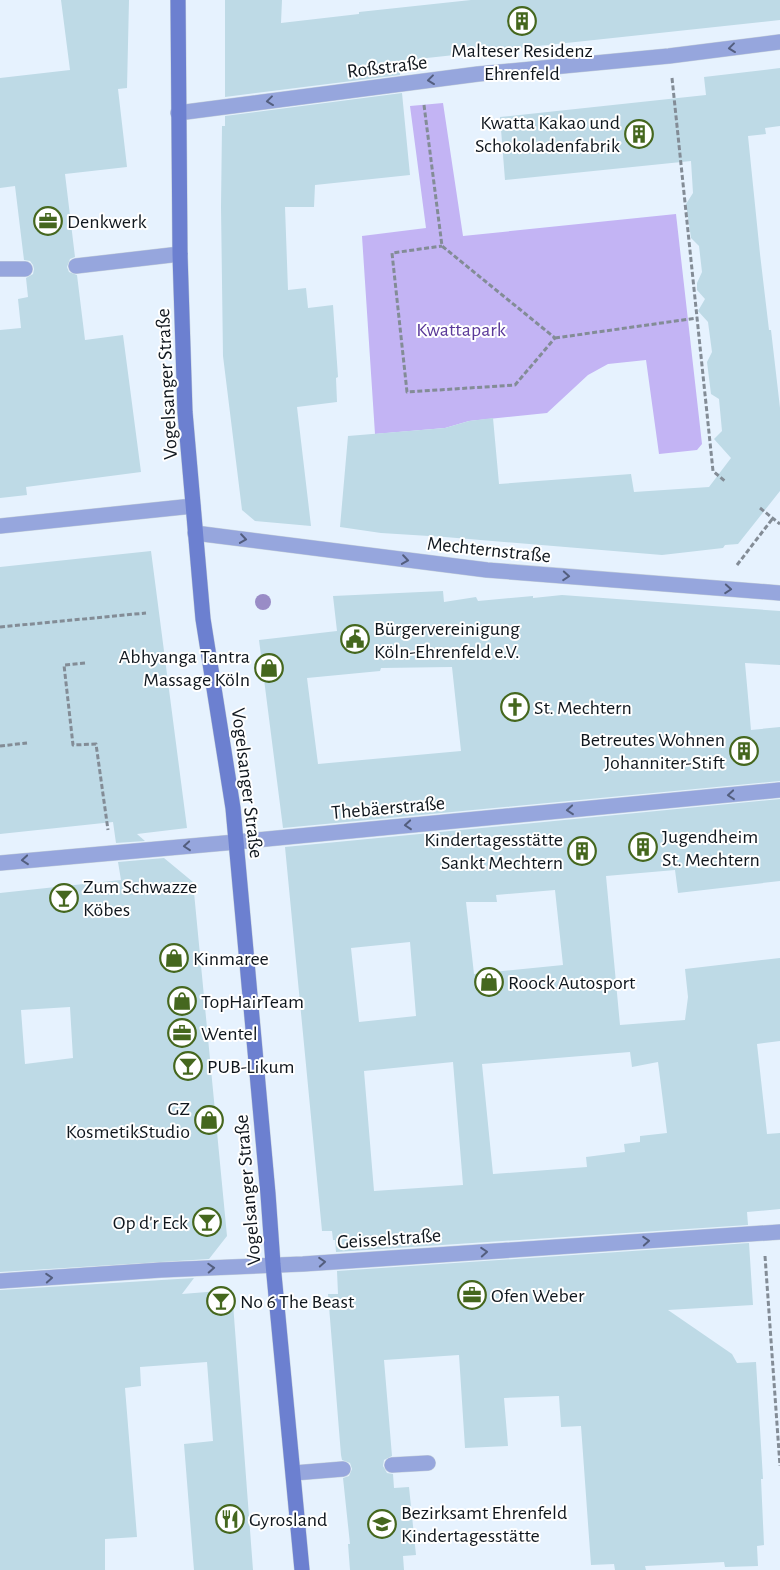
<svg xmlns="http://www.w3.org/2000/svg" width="780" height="1570" font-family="'Alegreya Sans',sans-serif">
  <rect width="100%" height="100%" fill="#e6f2fe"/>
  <path fill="#c3b4f4" d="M443 103 463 236 676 214 702 444 697 450 659 454 646 360 608 364 588 375 547 413 469 421 445 428 375 434 362 236 426 228 410 106Z"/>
  <path fill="#bedae6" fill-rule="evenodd" d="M61 0H129L127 88 118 89 127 167 65 174 75 257 70 259 67 267 69 272 77 275 85 340 123 335 141 472 26 487 27 495 0 498V330L21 328 18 299 28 297 26 278 33 274 34 269 33 265 30 261 24 260 15 186 0 188V78L70 70Z
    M225 0H282L281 23 359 14V12L471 0H780V20L399 61 400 75 225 97Z
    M780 68V126L765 128 766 134 748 136 760 254 769 330H771L780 408V491L738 544 725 545 723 548 662 555 445 537 381 533 340 527 348 436 445 428 469 421 493 418 499 484 631 474 634 492 709 487 731 458 714 439 722 431 719 399 711 394 707 362 712 352 708 322 698 311 705 299 697 290V283L702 272 699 246 691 238 686 204 693 193 691 161 505 180 500 117 706 95 704 77Z
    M402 93 410 175 315 185 314 207H285L288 290 306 288 308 308 333 305 338 377 336 378 337 402 297 407 311 526 255 521 242 510 223 356 221 207 222 126H225V116Z
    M151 551 187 828 137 834 145 841 116 843 113 822 0 834V567Z
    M443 591 444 602 476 597 478 601 533 596V598L562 595 780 611V665L745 663 751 730 780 727V781L283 828 259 640 337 631 333 596ZM452 667 461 751 318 764 307 678 380 671 381 668Z
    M780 799V881L678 893 675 870 606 876 620 1025 685 1020 688 997 685 969 780 958V1041L757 1044 767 1134 780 1133V1209L747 1212 748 1225 336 1252 335 1240H333L332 1231H322L285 847ZM555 890 563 965 474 974 466 902H497L496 895ZM410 942 416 1016 359 1022 351 948ZM630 1052 632 1067 658 1062 667 1133 640 1136V1142L624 1144 625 1152 586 1157 587 1167 493 1174 482 1064ZM453 1062 463 1185 374 1191 364 1071Z
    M164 858 193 882 227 1236 209 1259 0 1272V893L121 880 118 862ZM70 1007 73 1058 25 1064 21 1010Z
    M749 1243 753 1305 668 1310 732 1354 737 1363 756 1362 763 1479H761L764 1545 757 1546 758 1566 725 1567 724 1562 645 1566 646 1570H615L614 1564 591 1565 581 1426 561 1427 559 1396 504 1398 508 1446 465 1448 459 1355 384 1360 392 1456 384 1460 383 1466 387 1473 393 1474 394 1488 409 1487 416 1555 403 1556 404 1570H350L348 1544H350L343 1478 349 1476 352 1469 350 1463 342 1460 341 1455 328 1294H338L337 1271Z
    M194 1278 182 1294 232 1290 253 1570H194L184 1444 213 1441 207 1362 140 1367 141 1386 125 1388 137 1537 105 1539V1570H0V1290Z"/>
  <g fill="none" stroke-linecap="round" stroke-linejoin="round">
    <defs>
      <path id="lane" d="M76 266 180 254
        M0 269H25
        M0 526 193 506
        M392 1465 428 1463
        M294 1473 343 1469"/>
      <path id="street" d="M178 113 478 74 669 56 780 42
        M195 533 487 570 780 593
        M0 863 236 842 780 790
        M0 1281 161 1270 303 1264 780 1232"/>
      <path id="secondary" d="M178 0 180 254 185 412 203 619 233 808 268 1194 273 1264 302 1570"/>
    </defs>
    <use href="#lane" stroke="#c4cfda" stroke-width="16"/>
    <use href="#street" stroke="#c4cfda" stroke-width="16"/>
    <use href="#secondary" stroke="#c4cfda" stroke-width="16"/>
    <path stroke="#838c96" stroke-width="3" stroke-dasharray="5 2.5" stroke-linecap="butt" d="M672 78 713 471 726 482
      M424 105 442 246 555 338 515 385 407 392 392 253 442 246
      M555 338 697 318
      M760 508 780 524
      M737 565 773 518
      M0 627 146 613
      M85 663 64 665 73 745 96 744 108 830
      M0 746 27 743
      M765 1256 780 1466"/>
    <use href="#lane" stroke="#96a6dd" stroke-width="15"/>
    <use href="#street" stroke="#96a6dd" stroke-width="15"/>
    <use href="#secondary" stroke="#6c80d0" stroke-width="15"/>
  </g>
  <circle fill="#998cc6" cx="263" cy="602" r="8"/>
  <defs><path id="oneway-chevron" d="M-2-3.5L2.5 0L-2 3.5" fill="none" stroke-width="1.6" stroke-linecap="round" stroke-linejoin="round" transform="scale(1.25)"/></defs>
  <g stroke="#535e7e">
    <use href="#oneway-chevron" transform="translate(732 48) rotate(173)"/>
    <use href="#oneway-chevron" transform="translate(431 80) rotate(173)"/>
    <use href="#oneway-chevron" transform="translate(270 101) rotate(173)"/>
    <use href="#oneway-chevron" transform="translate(243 539) rotate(8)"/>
    <use href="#oneway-chevron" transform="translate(405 560) rotate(8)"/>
    <use href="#oneway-chevron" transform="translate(566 576) rotate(4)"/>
    <use href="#oneway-chevron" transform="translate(728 589) rotate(4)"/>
    <use href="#oneway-chevron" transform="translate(731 795) rotate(175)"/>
    <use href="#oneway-chevron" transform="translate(570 810) rotate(175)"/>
    <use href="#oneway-chevron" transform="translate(408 825) rotate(175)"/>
    <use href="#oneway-chevron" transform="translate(187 846) rotate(175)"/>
    <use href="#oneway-chevron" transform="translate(25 860) rotate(175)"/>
    <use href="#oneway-chevron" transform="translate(646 1241) rotate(-4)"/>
    <use href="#oneway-chevron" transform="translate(484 1252) rotate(-4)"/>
    <use href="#oneway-chevron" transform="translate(322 1262) rotate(-4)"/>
    <use href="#oneway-chevron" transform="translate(211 1268) rotate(-3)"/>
    <use href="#oneway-chevron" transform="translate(49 1278) rotate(-4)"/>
  </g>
  <defs>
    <symbol id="building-ring" viewBox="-11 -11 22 22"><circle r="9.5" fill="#fff" stroke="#45671e" stroke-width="1.5"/><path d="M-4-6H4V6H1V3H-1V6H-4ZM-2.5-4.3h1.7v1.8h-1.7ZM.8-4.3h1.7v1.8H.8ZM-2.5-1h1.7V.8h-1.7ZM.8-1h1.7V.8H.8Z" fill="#45671e"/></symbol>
    <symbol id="office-ring" viewBox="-11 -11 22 22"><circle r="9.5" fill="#fff" stroke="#45671e" stroke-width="1.5"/><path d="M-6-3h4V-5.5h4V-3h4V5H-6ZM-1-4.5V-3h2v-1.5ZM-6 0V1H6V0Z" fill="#45671e"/></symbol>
    <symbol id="civic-ring" viewBox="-11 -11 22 22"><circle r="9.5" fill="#fff" stroke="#45671e" stroke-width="1.5"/><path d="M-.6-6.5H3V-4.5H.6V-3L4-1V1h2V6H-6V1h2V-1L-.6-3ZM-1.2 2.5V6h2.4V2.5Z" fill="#45671e"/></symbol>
    <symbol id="shop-ring" viewBox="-11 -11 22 22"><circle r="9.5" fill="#fff" stroke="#45671e" stroke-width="1.5"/><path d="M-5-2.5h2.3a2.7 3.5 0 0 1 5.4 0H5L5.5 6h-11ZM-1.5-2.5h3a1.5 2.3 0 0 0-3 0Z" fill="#45671e"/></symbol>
    <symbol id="church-ring" viewBox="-11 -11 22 22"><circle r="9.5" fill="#fff" stroke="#45671e" stroke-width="1.5"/><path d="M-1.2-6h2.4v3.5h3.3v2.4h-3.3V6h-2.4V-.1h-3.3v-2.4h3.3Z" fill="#45671e"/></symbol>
    <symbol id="bar-ring" viewBox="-11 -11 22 22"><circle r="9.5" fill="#fff" stroke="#45671e" stroke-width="1.5"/><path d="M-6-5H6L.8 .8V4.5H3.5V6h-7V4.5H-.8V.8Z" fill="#45671e"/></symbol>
    <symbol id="restaurant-ring" viewBox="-11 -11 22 22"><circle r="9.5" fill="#fff" stroke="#45671e" stroke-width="1.5"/><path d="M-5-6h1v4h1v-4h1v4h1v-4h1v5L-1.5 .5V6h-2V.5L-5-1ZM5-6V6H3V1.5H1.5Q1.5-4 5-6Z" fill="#45671e"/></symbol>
    <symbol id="school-ring" viewBox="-11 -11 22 22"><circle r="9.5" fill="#fff" stroke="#45671e" stroke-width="1.5"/><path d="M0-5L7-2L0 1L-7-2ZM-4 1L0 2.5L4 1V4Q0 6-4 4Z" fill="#45671e"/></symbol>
  </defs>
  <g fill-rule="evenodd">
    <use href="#building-ring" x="506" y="5" width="32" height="32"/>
    <use href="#building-ring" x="623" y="118" width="32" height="32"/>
    <use href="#office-ring" x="32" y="205" width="32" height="32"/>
    <use href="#civic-ring" x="339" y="623" width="32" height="32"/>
    <use href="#shop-ring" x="253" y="652" width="32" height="32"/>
    <use href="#church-ring" x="499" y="691" width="32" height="32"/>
    <use href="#building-ring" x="728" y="735" width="32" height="32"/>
    <use href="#building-ring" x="627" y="831" width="32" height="32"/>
    <use href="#building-ring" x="566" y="835" width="32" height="32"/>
    <use href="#bar-ring" x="48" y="882" width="32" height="32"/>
    <use href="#shop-ring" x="158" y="942" width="32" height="32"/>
    <use href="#shop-ring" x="473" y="966" width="32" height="32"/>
    <use href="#shop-ring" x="166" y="985" width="32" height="32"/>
    <use href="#office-ring" x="166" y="1017" width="32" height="32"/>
    <use href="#bar-ring" x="172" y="1050" width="32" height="32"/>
    <use href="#shop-ring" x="193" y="1104" width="32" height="32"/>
    <use href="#bar-ring" x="191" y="1206" width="32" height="32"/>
    <use href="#office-ring" x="456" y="1279" width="32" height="32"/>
    <use href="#bar-ring" x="205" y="1285" width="32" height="32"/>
    <use href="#restaurant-ring" x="214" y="1503" width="32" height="32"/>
    <use href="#school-ring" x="366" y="1508" width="32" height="32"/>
  </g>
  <g text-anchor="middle" stroke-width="4" stroke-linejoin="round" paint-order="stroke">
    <g font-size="20" fill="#10171e" stroke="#fff" text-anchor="start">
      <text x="522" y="57" text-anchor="middle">Malteser Residenz<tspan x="522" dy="23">Ehrenfeld</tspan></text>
      <text x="620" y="129" text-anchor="end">Kwatta Kakao und<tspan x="620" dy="23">Schokoladenfabrik</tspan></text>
      <text x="67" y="228">Denkwerk</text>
      <text x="374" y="635">Bürgervereinigung<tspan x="374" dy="23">Köln-Ehrenfeld e.V.</tspan></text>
      <text x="250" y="663" text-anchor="end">Abhyanga Tantra<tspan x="250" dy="23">Massage Köln</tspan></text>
      <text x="534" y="714">St. Mechtern</text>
      <text x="725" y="746" text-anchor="end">Betreutes Wohnen<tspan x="725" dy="23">Johanniter-Stift</tspan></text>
      <text x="662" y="843">Jugendheim<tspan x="662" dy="23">St. Mechtern</tspan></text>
      <text x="563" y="846" text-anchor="end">Kindertagesstätte<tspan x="563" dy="23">Sankt Mechtern</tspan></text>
      <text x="83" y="893">Zum Schwazze<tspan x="83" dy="23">Köbes</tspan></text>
      <text x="193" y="965">Kinmaree</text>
      <text x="508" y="989">Roock Autosport</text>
      <text x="201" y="1008">TopHairTeam</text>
      <text x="201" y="1040">Wentel</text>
      <text x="207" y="1073">PUB-Likum</text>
      <text x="190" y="1115" text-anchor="end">GZ<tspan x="190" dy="23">KosmetikStudio</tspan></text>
      <text x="188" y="1229" text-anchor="end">Op d'r Eck</text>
      <text x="491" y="1302">Ofen Weber</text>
      <text x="240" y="1308">No 6 The Beast</text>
      <text x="401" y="1519">Bezirksamt Ehrenfeld<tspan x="401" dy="23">Kindertagesstätte</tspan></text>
      <text x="249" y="1526">Gyrosland</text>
    </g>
    <g font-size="20" fill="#10171e" stroke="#fff">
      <text transform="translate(387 66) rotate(-7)" y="7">Roßstraße</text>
      <text transform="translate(166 384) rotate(-93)" y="7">Vogelsanger Straße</text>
      <text transform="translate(489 549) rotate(6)" y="7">Mechternstraße</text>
      <text transform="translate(248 783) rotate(83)" y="7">Vogelsanger Straße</text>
      <text transform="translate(388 807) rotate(-5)" y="7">Thebäerstraße</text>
      <text transform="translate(247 1190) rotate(-95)" y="7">Vogelsanger Straße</text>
      <text transform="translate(389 1238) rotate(-4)" y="7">Geisselstraße</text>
    </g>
    <g font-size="20" fill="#5a3999" stroke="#fff">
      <text x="461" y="336">Kwattapark</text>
    </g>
  </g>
</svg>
